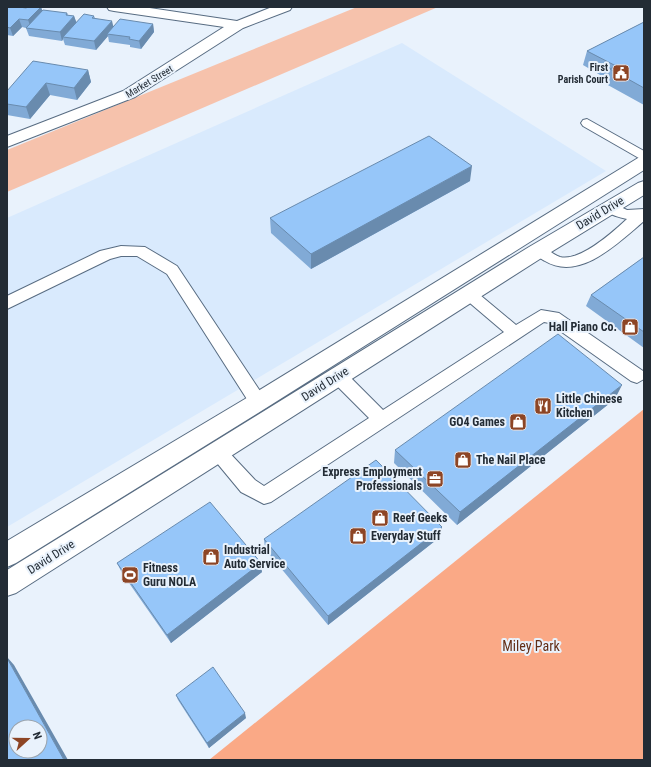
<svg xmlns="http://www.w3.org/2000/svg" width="651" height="767" font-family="'Roboto Condensed',sans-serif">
  <rect width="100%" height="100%" fill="#e9f2fc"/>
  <path fill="#d9eafd" d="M402 43 606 171 7 527V218Z"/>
  <path fill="#faa986" d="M644 409V760H209Z"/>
  <path fill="#f6c2ac" d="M357 7H438L7 192V150Z"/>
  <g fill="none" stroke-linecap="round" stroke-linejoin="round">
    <defs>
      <path id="service" d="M587 119 644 151V161L583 126 581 123 583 120Z
        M610 202 627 210 644 209V221C619 242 580 282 545 261 540 258 534 255 531 250L533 246 538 245C546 247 552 254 560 257 580 262 613 232 627 219 619 217 608 215 603 207L605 204Z
        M121 246 145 247 177 266 264 397 267 402 264 407 258 409 252 407 167 274 137 256H121L110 259 7 309V296L100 251Z
        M469 288 474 290 516 325 541 310 559 313 643 371 644 379 637 383 631 381 549 323 544 322 271 502 264 504 241 492 212 457 209 452 212 447 218 444 224 447 255 480 264 486 369 418 332 381 330 376 332 371 338 369 344 371 383 410 504 332 464 298 461 294 464 290Z"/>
      <path id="minor" d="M107 7H143L237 21 272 7H292L290 10 243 28 135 97 7 147V136L123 91 224 27 114 11 109 10Z"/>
      <path id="secondary" d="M644 157V170L266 408 16 563 7 567V541L250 396 638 158Z
        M644 181V195L543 257 16 593 7 596V570L529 247 638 183Z"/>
    </defs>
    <use href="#service" stroke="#586c82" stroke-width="2"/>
    <use href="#minor" stroke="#586c82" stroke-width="2"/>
    <use href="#secondary" stroke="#586c82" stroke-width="2"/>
    <use href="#service" fill="#fff" fill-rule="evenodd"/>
    <use href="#minor" fill="#fff" fill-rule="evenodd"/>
    <use href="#secondary" fill="#fff" fill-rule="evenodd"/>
  </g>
  <path fill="#81aad6" d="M7 7H22L23 8H26L41 7 42 11 67 13 68 15 74 16 76 22 94 16 95 18 113 27 153 24 154 32 141 49 130 47V45L109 42 108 36 96 50 65 45 63 39 62 41 29 36 26 28 22 27 13 36 7 35Z
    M644 22V105L606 84 607 79 583 65 587 51Z
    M88 70 91 82 77 100 50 95 30 119 7 115V91Z
    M470 181 311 269 271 233 270 218Z
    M644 257V348L586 306 591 295Z
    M615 399 457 525 394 463 395 450Z
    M442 527 440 537 328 625 265 549 264 539Z
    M117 563 262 572 171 643 122 573Z
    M176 695 246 718 209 748 178 700Z"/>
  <path fill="#698bae" d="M41 7 44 15 31 28 28 20Z
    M74 16 77 24 63 37V39L62 41 60 32Z
    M19 19 22 27 13 36 10 28Z
    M112 21 114 29 107 34 108 36 96 50 94 41Z
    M153 24 154 32 141 49 139 41Z
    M88 70 91 82 77 100 74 88Z
    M46 83 50 95 30 119 26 107Z
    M472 166 470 181 311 269V254Z
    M622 385 615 399 457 525 460 512Z
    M442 527 440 537 328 625V616Z
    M261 563 262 572 171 643 167 635Z
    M7 657 14 665 68 760H64L7 658Z
    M245 713 246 718 209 748 207 743Z"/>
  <path fill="#96c6f9" stroke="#698bae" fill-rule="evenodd" d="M7 7H19L26 8 28 7H41L28 20 19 19 10 28 7 27Z
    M43 10 67 13 66 15 74 16 60 32 26 28Z
    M84 14 94 16 92 18 112 21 94 41 63 37Z
    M120 19 153 24 139 41 129 39 130 37 107 34Z
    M644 22V88L610 69 616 66 587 51Z
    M33 61 88 70 74 88 46 83 26 107 7 104V91Z
    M429 136 472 166 311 254 270 218Z
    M644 257V332L591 295Z
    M558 334 622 385 460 512 395 450Z
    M376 460 442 527 328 616 264 539Z
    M210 502 261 563 167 635 117 563Z
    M7 658 64 760H7ZM16 727H40V751H16Z
    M213 667 245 713 207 743 176 695Z"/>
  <defs>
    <symbol id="civic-square" viewBox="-11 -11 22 22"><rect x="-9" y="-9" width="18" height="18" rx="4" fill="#8d4525" stroke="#e9f2fc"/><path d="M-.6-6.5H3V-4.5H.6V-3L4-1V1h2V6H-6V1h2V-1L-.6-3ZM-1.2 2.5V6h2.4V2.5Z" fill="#fff"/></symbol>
    <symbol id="shop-square" viewBox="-11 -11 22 22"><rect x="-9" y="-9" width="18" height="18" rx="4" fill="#8d4525" stroke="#e9f2fc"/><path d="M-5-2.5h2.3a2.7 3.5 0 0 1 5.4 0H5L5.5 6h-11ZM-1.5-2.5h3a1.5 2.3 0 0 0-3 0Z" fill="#fff"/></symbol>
    <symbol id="restaurant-square" viewBox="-11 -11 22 22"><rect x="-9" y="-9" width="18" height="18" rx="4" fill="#8d4525" stroke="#e9f2fc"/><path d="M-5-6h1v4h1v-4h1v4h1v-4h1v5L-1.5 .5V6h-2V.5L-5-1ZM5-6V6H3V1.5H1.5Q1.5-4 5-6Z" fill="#fff"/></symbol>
    <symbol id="office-square" viewBox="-11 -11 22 22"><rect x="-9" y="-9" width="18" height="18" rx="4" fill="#8d4525" stroke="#e9f2fc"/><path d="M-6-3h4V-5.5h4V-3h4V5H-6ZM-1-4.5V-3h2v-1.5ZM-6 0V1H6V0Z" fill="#fff"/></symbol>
    <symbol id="stadium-square" viewBox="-11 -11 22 22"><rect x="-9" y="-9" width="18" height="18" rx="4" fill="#8d4525" stroke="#e9f2fc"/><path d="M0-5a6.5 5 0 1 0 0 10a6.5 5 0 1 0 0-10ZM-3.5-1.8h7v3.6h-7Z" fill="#fff"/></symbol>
  </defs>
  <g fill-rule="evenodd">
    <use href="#civic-square" x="611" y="63" width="20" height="20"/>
    <use href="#shop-square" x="620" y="317" width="20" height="20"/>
    <use href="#restaurant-square" x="533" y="396" width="20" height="20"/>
    <use href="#shop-square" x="508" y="412" width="20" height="20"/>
    <use href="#shop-square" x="453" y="450" width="20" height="20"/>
    <use href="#office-square" x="425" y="469" width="20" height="20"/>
    <use href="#shop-square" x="370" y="508" width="20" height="20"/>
    <use href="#shop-square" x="348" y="526" width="20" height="20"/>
    <use href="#shop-square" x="201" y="547" width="20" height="20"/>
    <use href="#stadium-square" x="120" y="565" width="20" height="20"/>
  </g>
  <g text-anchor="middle" stroke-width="4" stroke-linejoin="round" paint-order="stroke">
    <g font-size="10" font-weight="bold" fill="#232c35" stroke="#e9f2fc" text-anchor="end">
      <text x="608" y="71">First<tspan x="608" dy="12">Parish Court</tspan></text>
    </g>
    <g font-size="10" fill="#232c35" stroke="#e9f2fc">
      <text transform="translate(149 81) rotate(-31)" y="4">Market Street</text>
    </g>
    <g font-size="12" fill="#232c35" stroke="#e9f2fc">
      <text transform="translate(600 213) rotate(-31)" y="4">David Drive</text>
      <text transform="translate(325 384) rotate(-32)" y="4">David Drive</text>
      <text transform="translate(51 557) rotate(-32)" y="4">David Drive</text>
    </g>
    <g font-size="12" font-weight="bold" fill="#232c35" stroke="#e9f2fc" text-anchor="start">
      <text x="617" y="331" text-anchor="end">Hall Piano Co.</text>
      <text x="556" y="403">Little Chinese<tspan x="556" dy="14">Kitchen</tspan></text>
      <text x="505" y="426" text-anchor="end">GO4 Games</text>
      <text x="476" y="464">The Nail Place</text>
      <text x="422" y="476" text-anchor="end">Express Employment<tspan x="422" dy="14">Professionals</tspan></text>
      <text x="393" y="522">Reef Geeks</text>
      <text x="371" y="540">Everyday Stuff</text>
      <text x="224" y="554">Industrial<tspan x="224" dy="14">Auto Service</tspan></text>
      <text x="143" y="572">Fitness<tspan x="143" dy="14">Guru NOLA</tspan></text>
    </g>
    <g font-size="14" fill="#632e16" stroke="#e9f2fc">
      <text x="531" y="651">Miley Park</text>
    </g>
  </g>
  <rect width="651" height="767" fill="none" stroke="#232c35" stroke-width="16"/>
  <g transform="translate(28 739) rotate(69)"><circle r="19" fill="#e9f2fc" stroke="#9aa3ac"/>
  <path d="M0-3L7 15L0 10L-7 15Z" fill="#8d4525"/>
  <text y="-6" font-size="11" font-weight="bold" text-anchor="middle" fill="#232c35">N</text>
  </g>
</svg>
